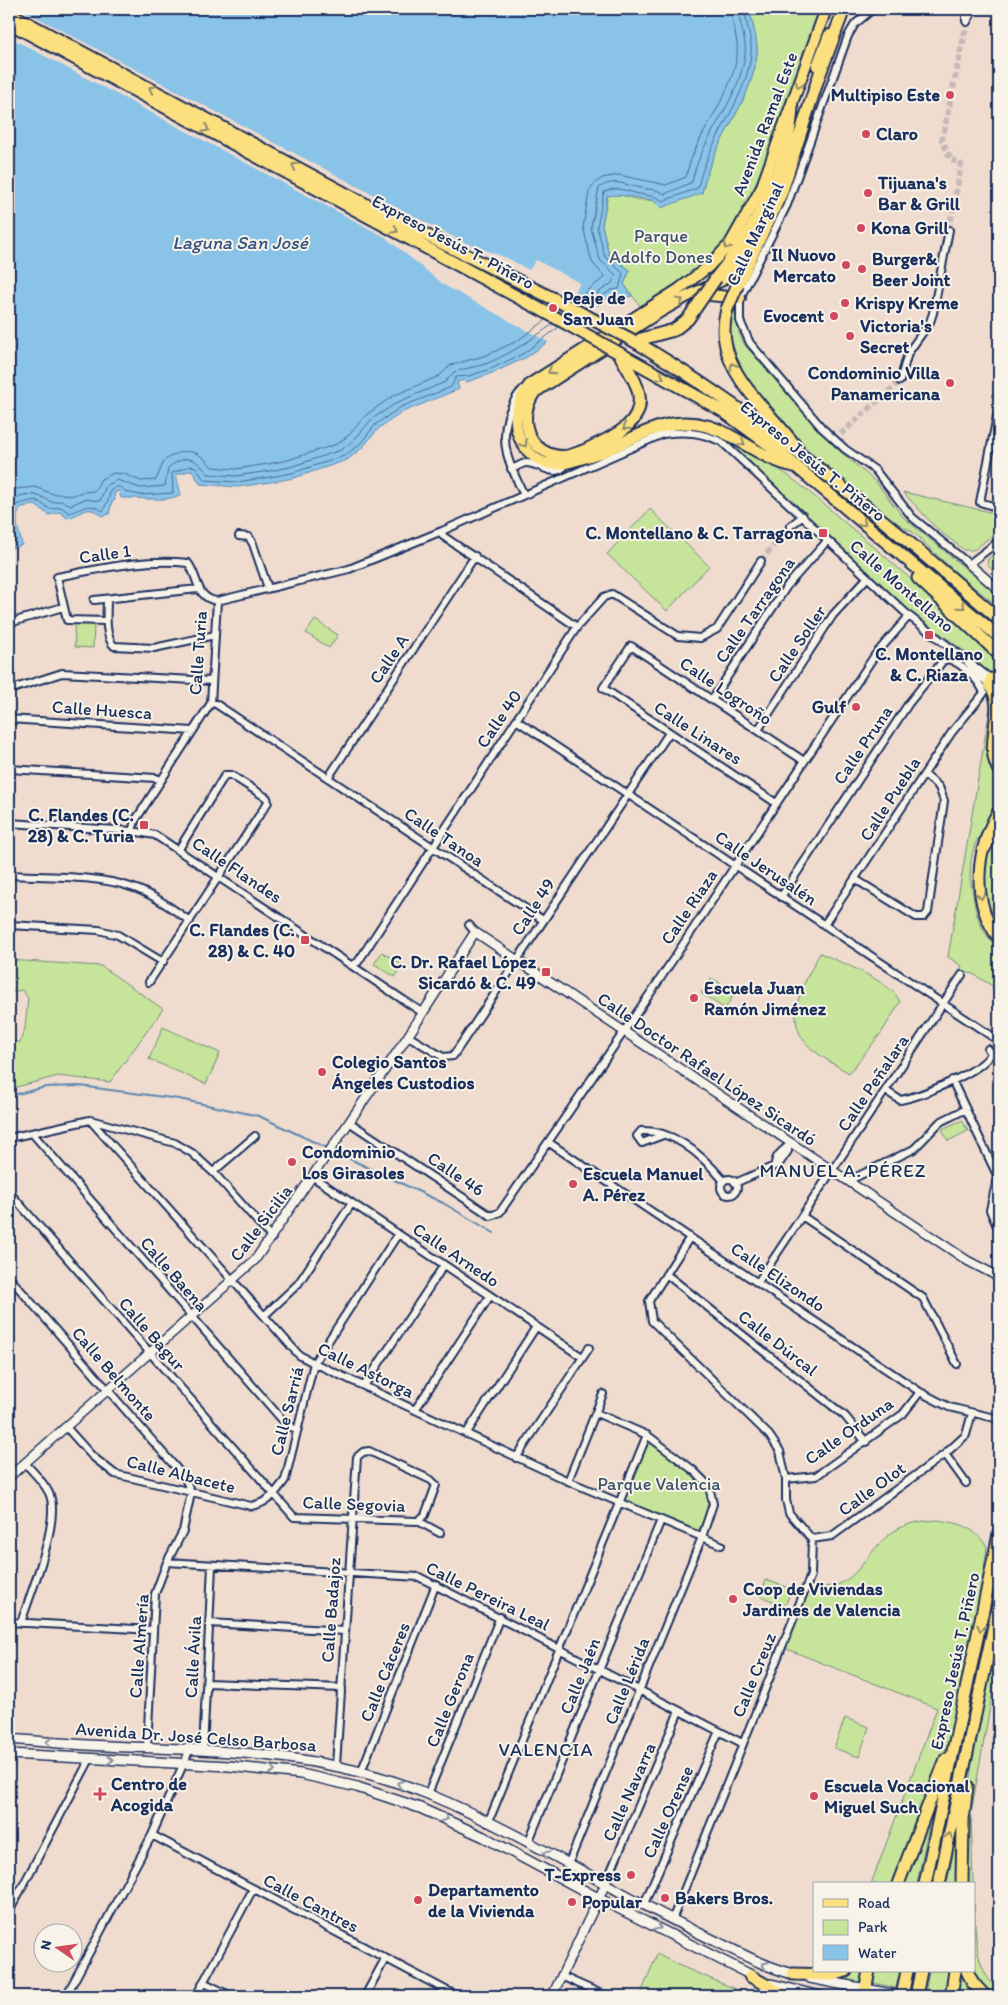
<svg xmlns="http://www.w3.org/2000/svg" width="1008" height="2005" font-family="Itim,sans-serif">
  <rect width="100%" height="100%" fill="#efdccf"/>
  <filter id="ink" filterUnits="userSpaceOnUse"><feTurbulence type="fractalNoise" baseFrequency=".02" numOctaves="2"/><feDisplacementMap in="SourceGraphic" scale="10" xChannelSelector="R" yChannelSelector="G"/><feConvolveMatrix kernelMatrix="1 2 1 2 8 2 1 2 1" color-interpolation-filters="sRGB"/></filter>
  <g filter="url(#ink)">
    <path fill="#c7e49b" stroke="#718a7c" d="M749 9H820C796 80 763 211 706 260 686 278 663 292 640 306L624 284 630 270 609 255 602 225 608 195C625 193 628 199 642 200 662 201 683 197 702 193 711 142 752 104 757 54 758 40 752 23 749 9Z
      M733 304 739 333 744 344 835 447 876 482 903 517 999 596V607C972 586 945 565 922 540 913 530 898 525 887 517 838 478 748 404 727 345 725 338 731 313 733 304Z
      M728 442C774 459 813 495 849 526 902 570 952 615 999 665V685C975 653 937 634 906 608 844 555 789 496 728 442Z
      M903 492 994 513 999 518V530L974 550H964L937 529Z
      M650 509 709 566 667 611 607 554Z
      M999 549V578L987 564 988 559Z
      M315 620 338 635 329 648 306 633Z
      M74 623H94L93 648 75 647Z
      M983 682 992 693 995 772 999 776V803L975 844 971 860 970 878 976 912 983 930 999 951V990L973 974 959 971 962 966 948 957 991 702Z
      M999 829V930C986 908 978 884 984 858 986 848 994 838 999 829Z
      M382 952 403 965 395 977 374 964Z
      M820 953C840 962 893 982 900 1002L882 1032 849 1073C837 1066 824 1059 813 1050 779 1022 804 983 820 953Z
      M9 960 101 966 163 1009 110 1082 58 1076 9 1089V1040L10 1042H20L25 1028 28 998 22 990 9 993Z
      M712 978 735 993 725 1009 701 993Z
      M163 1027 220 1053 206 1084 149 1059Z
      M962 1120 968 1131 948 1141 942 1129Z
      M649 1441C659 1446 668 1455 677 1462 704 1482 718 1495 699 1529L695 1530 624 1500 645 1443Z
      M938 1520C963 1524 970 1525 987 1546L981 1595 950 1736 932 1789 894 1884H871L937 1708 784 1648 810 1585C857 1597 863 1549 896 1530 909 1522 923 1521 938 1520Z
      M766 1580 792 1589 785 1606 760 1596Z
      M999 1627V1656L971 1813 973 1884H966L965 1812 971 1769Z
      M845 1718 869 1727 859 1757 834 1748Z
      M928 1818 930 1820 917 1884H903Z
      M958 1828 956 1884H947Z
      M974 1904C976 1936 974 1969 999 1991V1996H990L974 1971Z
      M657 1954 678 1965 752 1996H640Z
      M849 1971H865L862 1981 858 1983 836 1979Z
      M874 1971H900L896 1988 874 1983 872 1979Z
      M929 1971H950L947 1990 943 1995 925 1994Z
      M959 1971H964L979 1996H956Z"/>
    <path fill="#89c3e8" stroke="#5d88b1" d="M9 9H749C752 23 758 40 757 54 752 104 711 142 702 193L661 208 653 200C637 199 624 193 607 196L602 225 609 255 630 270 624 284 632 296 624 298 614 294 527 357 495 372 467 382 464 380 457 382 459 389 403 412 379 428 362 448 347 460 294 478 271 482 237 487 200 484 192 470 176 475 181 495C162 503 140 497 121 498L119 491 114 493 115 500 112 502 109 514 104 516C99 515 97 511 92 510 83 508 76 517 67 518L60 512 49 515 35 505 22 507C12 518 20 532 22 545L9 549Z"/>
    <path fill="#efdccf" d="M9 9H21L463 242 507 258 529 270 536 260 580 283 574 295 600 307 550 343 444 285 385 237 9 37Z"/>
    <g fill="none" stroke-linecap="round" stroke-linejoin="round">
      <path stroke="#476a95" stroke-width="1" d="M573 301 605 277 592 262 583 227 589 192 593 185 602 178 619 175 666 185 686 177C695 133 732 99 737 54 739 40 731 23 731 9
        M580 305 612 283 616 275 600 260 591 228 599 188C614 177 627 186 642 188 651 190 656 189 665 194L692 182C701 136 739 102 745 55 747 40 739 23 738 9
        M586 308 611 290 619 289 623 273 605 257 597 227 604 192C618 185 627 192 640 194 652 197 652 194 663 201L698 188C707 140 745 104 751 55 753 40 745 23 745 9
        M9 493 16 489 35 487 53 494H63L71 496 82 492 95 491 101 479 114 473 124 474 141 481 156 480 164 461C184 446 198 449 212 467L236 469 268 464 288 460 337 444 349 435 366 415 393 396 439 376 451 365 487 355 517 341 546 320
        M9 505C19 490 38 493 51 502L62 501 71 505 85 499 100 501 106 486 117 480 140 488 165 486 168 468C187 453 196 458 208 474L236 476 269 471 290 467 341 450 354 440 372 419 398 402 445 382 454 372C465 368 477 367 488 363 512 353 532 339 553 324
        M9 544 16 541 11 522 13 510 18 504 36 500 50 509 61 507 69 513C84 508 89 502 103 511L109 498 110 491 116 487H121L126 492 140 495 173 493 172 473 190 466 196 467 204 480 237 482 270 477 292 473 344 456 359 445 376 424 401 407 451 387 456 377 469 376 493 368 524 353 559 327"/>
      <path stroke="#5d88b1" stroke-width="2" d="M9 1096 46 1087 80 1086 179 1099 259 1116 329 1149
        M333 1151 443 1203 494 1233"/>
      <path stroke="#c5b9b8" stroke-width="6" stroke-dasharray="6 3" stroke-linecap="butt" d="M949 230 961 165 960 162 951 160 942 140 967 22
        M834 440 900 381
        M761 561 790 526"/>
      <defs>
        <path id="minor" d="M873 9 855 24 848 36 787 205 740 298V321L750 343 822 428 845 449 875 470 912 517 969 564 999 541
          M966 9V21
          M967 22 974 9
          M900 381 908 353 930 322 933 313 949 230
          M523 389C515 397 512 405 508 416 499 446 511 468 524 495
          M999 406 980 502 999 508
          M511 469C516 468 522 463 526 463 541 463 556 481 567 463
          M790 526 803 516
          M442 531 443 536 577 627
          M239 536 249 537 253 544 268 588
          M107 599C107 612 104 636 114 646L154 648 215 635
          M94 600 198 589
          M106 621 67 620 57 577C99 569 145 558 188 563 199 577 195 598 217 601
          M9 623 63 607
          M967 662 988 684
          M9 690 62 673 212 681
          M712 700 787 586 827 541
          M211 703 216 704 543 920
          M9 719 193 731
          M516 720 999 1041
          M758 730 833 615 867 578
          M9 769 156 778 161 780
          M328 778 475 556
          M776 803 603 688 631 646 804 761
          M9 823 132 831 155 835 423 1013
          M132 831 135 821 211 703 217 601 349 569 442 531 663 434C685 431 701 432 722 442L909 616 991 679
          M9 875C45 877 97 875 131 887 153 894 171 908 190 921
          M855 879 916 917H924L928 912 944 801 939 787 924 774
          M781 897 909 703 942 662 947 659C960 661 980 681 984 693L952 732 824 925
          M9 925 99 930 118 935 163 962
          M469 925 475 932
          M352 965 358 962 577 627 604 597 612 594 678 636 700 638 717 629 761 561
          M149 982 268 802 267 798 231 775H225L179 849
          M408 1036 443 1057 453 1056 669 733
          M952 1080 996 1173 997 1179 990 1210 996 1224
          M886 1091 900 1100C919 1097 984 1071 991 1053L988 1049
          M90 1120 299 1355 314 1363 568 1481 721 1545
          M349 1122 491 1216 500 1212 656 985 875 655 909 616
          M33 1134 285 1423 296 1430
          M663 1135 642 1143 637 1136 641 1131C675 1129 704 1157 724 1181
          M9 1138 90 1120 175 1143 192 1153 215 1174 272 1238
          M548 1142 920 1392 949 1407 999 1419
          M775 1165C775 1155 783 1151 789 1145
          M213 1172 255 1136
          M313 1177 582 1357
          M721 1187a8 8 0 1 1 16 0a8 8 0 1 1-16 0Z
          M848 1181 914 1149 940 1122 966 1109
          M735 1183 779 1164 788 1151V1147
          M9 1192 294 1517 418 1521 440 1533
          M802 1216 923 1298 957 1364
          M666 1274 845 1416 866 1442
          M9 1277 185 1478 191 1493 183 1531 167 1562 155 1594 147 1747
          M758 1282 962 975
          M265 1315 298 1284 352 1203
          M364 1386 444 1265
          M415 1410 490 1296
          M66 1427 92 1456 115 1474 251 1506C268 1503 275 1494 285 1480L314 1363 398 1234
          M466 1434 536 1327
          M945 1454 966 1483
          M516 1458 589 1348
          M786 1479 816 1476 903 1414 920 1392
          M568 1481 603 1394
          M812 1539 832 1536 945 1454 966 1435 972 1413
          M167 1562 419 1577 742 1743
          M9 1622 153 1630
          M21 1623C30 1594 62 1519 49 1493 44 1482 33 1472 25 1463
          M209 1623 345 1631
          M207 1683 342 1688
          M203 1750 212 1566
          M336 1765 357 1457 363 1452 369 1451 431 1480 436 1485 425 1515 418 1521
          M361 1772 436 1584
          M428 1794 500 1617
          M488 1823 647 1435
          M152 1835 457 1996
          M528 1843 661 1520
          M568 1865 702 1537 713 1504 709 1486 693 1470 647 1435 596 1413
          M605 1885 679 1711
          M644 1904 719 1731
          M9 1912 90 1759
          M672 1920 811 1575 812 1539 789 1513 786 1500V1479L780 1451 769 1435 652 1321 649 1301 690 1237
          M561 1976 606 1996
          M203 1982 231 1996
          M66 1996 152 1835 190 1749
          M196 1996 253 1889
          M365 1996 385 1959"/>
        <path id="tertiary" d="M969 564 999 590
          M9 1477 255 1260 408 1036 475 932 968 1261 999 1277
          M552 1996 605 1885"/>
        <path id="secondary" d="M9 1739C49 1742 90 1746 131 1747 231 1750 333 1755 428 1794 524 1834 612 1891 705 1936 735 1950 765 1968 798 1975
          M9 1754 229 1766 301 1774 357 1787 420 1808 484 1837 598 1898 755 1977
          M810 1978 901 1996
          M771 1984 820 1996"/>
        <path id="primary" d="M817 66 829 35
          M699 294 740 298
          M582 451C576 453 569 456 563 456 528 455 516 418 535 392L653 316 686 297 721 281 741 259 756 235
          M599 453C586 457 572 463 558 464 531 466 511 436 517 411 519 400 524 393 530 384L678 290 708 267 730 244 761 189 826 9"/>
        <path id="trunk" d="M989 685C1008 708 982 745 999 771
          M999 810C976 849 970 901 999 939"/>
        <path id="motorway" d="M9 13 380 212 556 300
          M9 23 549 314
          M716 278C754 231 789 169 792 107
          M738 284 781 194 818 79 844 9
          M727 309C710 367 767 407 797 448
          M634 341C765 418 884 520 999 619
          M634 341 674 330
          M619 353 723 411 779 452 999 637
          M583 451C609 439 650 424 637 387 633 376 625 364 619 353
          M599 453C647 434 677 407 729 435 751 447 770 461 794 466
          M918 578 999 654
          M991 679 999 692
          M999 744V759
          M983 850 999 824
          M898 1884 946 1759
          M925 1884 999 1534
          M939 1884 999 1602
          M962 1884 963 1819 967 1786
          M967 1971 973 1983 985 1996
          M793 1974 832 1975 846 1971
          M750 1976 786 1996
          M864 1996 869 1971
          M902 1996 907 1971
          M916 1996 921 1971
          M951 1996 955 1971"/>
      </defs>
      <use href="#minor" stroke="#1b2f5e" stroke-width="10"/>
      <use href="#tertiary" stroke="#1b2f5e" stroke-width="11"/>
      <use href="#secondary" stroke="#1b2f5e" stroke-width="12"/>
      <use href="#primary" stroke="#1b2f5e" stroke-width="14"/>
      <use href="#trunk" stroke="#1b2f5e" stroke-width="14"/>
      <use href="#motorway" stroke="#1b2f5e" stroke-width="15"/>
      <use href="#minor" stroke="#f7f3e8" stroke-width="6"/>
      <use href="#tertiary" stroke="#f7f3e8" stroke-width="8"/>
      <use href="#secondary" stroke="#f7f3e8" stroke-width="9"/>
      <use href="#primary" stroke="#fce080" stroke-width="10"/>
      <use href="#trunk" stroke="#fce080" stroke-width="10"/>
      <use href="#motorway" stroke="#fce080" stroke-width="11"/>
      <defs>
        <path id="motorway-bridge" d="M556 300 634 341
          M727 309 738 284
          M549 314 619 353
          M674 330 688 319 716 278"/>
      </defs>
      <use href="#motorway-bridge" stroke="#1b2f5e" stroke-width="15" stroke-linecap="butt"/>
      <use href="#motorway-bridge" stroke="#fce080" stroke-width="11"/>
    </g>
    <defs><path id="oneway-chevron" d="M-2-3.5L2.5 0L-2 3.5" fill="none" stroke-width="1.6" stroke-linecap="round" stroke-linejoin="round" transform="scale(1.25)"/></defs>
    <g stroke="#8c886f">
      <use href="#oneway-chevron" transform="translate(799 85) rotate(108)"/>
      <use href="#oneway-chevron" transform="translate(152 89) rotate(-152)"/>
      <use href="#oneway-chevron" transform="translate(206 129) rotate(28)"/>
      <use href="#oneway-chevron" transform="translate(295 166) rotate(-152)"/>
      <use href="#oneway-chevron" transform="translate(395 230) rotate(28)"/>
      <use href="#oneway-chevron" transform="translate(727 246) rotate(130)"/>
      <use href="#oneway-chevron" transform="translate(680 301) rotate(-29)"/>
      <use href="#oneway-chevron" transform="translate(733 366) rotate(-120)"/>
      <use href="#oneway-chevron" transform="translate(551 371) rotate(148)"/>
      <use href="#oneway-chevron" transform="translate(661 377) rotate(29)"/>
      <use href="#oneway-chevron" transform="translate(626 427) rotate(140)"/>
      <use href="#oneway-chevron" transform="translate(742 443) rotate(30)"/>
      <use href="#oneway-chevron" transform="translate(524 444) rotate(57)"/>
      <use href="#oneway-chevron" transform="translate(863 523) rotate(41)"/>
      <use href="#oneway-chevron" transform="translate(962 606) rotate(39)"/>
      <use href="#oneway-chevron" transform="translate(981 896) rotate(81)"/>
      <use href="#oneway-chevron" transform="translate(981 1628) rotate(101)"/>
      <use href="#oneway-chevron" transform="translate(949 1836) rotate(-78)"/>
    </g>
    <g stroke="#8991a3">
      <use href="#oneway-chevron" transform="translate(49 1742) rotate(-176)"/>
      <use href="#oneway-chevron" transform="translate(110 1760) rotate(2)"/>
      <use href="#oneway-chevron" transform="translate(272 1770) rotate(7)"/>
      <use href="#oneway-chevron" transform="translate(400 1784) rotate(-161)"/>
      <use href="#oneway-chevron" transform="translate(445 1818) rotate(25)"/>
      <use href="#oneway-chevron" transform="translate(546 1854) rotate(-152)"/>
      <use href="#oneway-chevron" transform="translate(658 1927) rotate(26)"/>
      <use href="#oneway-chevron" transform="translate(765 1965) rotate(-156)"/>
    </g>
  </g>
  <g fill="#d1495b" stroke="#f7f3e8" stroke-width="2">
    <circle cx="950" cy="95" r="5"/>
    <circle cx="866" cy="134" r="5"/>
    <circle cx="868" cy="193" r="5"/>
    <circle cx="861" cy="228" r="5"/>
    <circle cx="846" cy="265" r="5"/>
    <circle cx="862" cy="269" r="5"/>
    <circle cx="845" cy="303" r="5"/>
    <circle cx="553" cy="308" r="5"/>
    <circle cx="834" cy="316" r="5"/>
    <circle cx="850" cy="336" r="5"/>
    <circle cx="950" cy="383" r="5"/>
    <rect x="818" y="528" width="10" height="10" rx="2.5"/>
    <rect x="924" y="630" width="10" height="10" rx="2.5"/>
    <circle cx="856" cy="707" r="5"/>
    <rect x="139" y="820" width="10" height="10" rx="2.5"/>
    <rect x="300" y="935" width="10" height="10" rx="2.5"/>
    <rect x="541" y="967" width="10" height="10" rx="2.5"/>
    <circle cx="694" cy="998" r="5"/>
    <circle cx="322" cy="1072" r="5"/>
    <circle cx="292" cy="1162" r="5"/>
    <circle cx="573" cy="1184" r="5"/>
    <circle cx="733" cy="1599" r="5"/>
    <path d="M97.5 1786.5h5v5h5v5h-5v5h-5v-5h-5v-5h5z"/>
    <circle cx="814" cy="1796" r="5"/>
    <circle cx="631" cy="1875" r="5"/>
    <circle cx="665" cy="1898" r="5"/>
    <circle cx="418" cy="1900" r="5"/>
    <circle cx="572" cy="1902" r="5"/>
  </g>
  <g text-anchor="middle" stroke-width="4" stroke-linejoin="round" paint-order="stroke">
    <g font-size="18" font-weight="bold" fill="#1b2f5e" stroke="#f7f3e8" text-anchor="start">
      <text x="940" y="101" text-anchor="end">Multipiso Este</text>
      <text x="876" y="140">Claro</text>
      <text x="878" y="189">Tijuana's<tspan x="878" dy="21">Bar &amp; Grill</tspan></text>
      <text x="871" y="234">Kona Grill</text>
      <text x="836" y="261" text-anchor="end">Il Nuovo<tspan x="836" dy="21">Mercato</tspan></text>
      <text x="872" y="265">Burger&amp;<tspan x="872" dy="21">Beer Joint</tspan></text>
      <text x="563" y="304">Peaje de<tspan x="563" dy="21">San Juan</tspan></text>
      <text x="855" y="309">Krispy Kreme</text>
      <text x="824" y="322" text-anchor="end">Evocent</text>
      <text x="860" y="332">Victoria's<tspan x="860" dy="21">Secret</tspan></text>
      <text x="940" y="379" text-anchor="end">Condominio Villa<tspan x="940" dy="21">Panamericana</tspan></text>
      <text x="813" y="539" text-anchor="end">C. Montellano &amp; C. Tarragona</text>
      <text x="929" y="660" text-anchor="middle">C. Montellano<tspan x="929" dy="21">&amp; C. Riaza</tspan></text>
      <text x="846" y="713" text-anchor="end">Gulf</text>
      <text x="134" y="821" text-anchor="end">C. Flandes (C.<tspan x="134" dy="21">28) &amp; C. Turia</tspan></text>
      <text x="295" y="936" text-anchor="end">C. Flandes (C.<tspan x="295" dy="21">28) &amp; C. 40</tspan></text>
      <text x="536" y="968" text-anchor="end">C. Dr. Rafael López<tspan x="536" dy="21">Sicardó &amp; C. 49</tspan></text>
      <text x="704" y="994">Escuela Juan<tspan x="704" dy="21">Ramón Jiménez</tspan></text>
      <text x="332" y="1068">Colegio Santos<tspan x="332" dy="21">Ángeles Custodios</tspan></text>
      <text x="302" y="1158">Condominio<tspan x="302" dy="21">Los Girasoles</tspan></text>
      <text x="583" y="1180">Escuela Manuel<tspan x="583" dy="21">A. Pérez</tspan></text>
      <text x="743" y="1595">Coop de Viviendas<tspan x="743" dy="21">Jardines de Valencia</tspan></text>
      <text x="111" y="1790">Centro de<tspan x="111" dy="21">Acogida</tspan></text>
      <text x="824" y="1792">Escuela Vocacional<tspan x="824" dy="21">Miguel Such</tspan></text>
      <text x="621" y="1881" text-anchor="end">T-Express</text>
      <text x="428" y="1896">Departamento<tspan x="428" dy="21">de la Vivienda</tspan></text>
      <text x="675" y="1904">Bakers Bros.</text>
      <text x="582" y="1908">Popular</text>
    </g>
    <g font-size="18" fill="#1b2f5e" stroke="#f7f3e8">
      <text transform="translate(765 124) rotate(-69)" y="6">Avenida Ramal Este</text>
      <text transform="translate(755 234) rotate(-65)" y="6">Calle Marginal</text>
      <text transform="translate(453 242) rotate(28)" y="6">Expreso Jesús T. Piñero</text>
      <text transform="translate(813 461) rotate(39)" y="6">Expreso Jesús T. Piñero</text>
      <text transform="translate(105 554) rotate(-8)" y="6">Calle 1</text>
      <text transform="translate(902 586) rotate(41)" y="6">Calle Montellano</text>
      <text transform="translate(755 610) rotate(-55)" y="6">Calle Tarragona</text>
      <text transform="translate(797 644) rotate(-56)" y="6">Calle Soller</text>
      <text transform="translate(198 653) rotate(-86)" y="6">Calle Turia</text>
      <text transform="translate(389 659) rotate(-56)" y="6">Calle A</text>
      <text transform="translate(726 691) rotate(34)" y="6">Calle Logroño</text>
      <text transform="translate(102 710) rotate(4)" y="6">Calle Huesca</text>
      <text transform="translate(499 719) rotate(-56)" y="6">Calle 40</text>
      <text transform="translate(698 733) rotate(33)" y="6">Calle Linares</text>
      <text transform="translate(863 745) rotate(-56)" y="6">Calle Pruna</text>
      <text transform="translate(890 799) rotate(-57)" y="6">Calle Puebla</text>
      <text transform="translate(444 837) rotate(34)" y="6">Calle Tanoa</text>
      <text transform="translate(766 868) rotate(34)" y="6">Calle Jerusalén</text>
      <text transform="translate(237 870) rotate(34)" y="6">Calle Flandes</text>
      <text transform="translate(533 907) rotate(-57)" y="6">Calle 49</text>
      <text transform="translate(689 907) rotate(-56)" y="6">Calle Riaza</text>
      <text transform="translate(707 1069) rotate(34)" y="6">Calle Doctor Rafael López Sicardó</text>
      <text transform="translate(873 1083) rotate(-56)" y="6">Calle Peñalara</text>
      <text transform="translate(456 1174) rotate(34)" y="6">Calle 46</text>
      <text transform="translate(261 1223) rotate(-53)" y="6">Calle Sicilia</text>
      <text transform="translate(456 1255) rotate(34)" y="6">Calle Arnedo</text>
      <text transform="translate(174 1274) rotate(49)" y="6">Calle Baena</text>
      <text transform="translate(778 1277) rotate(34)" y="6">Calle Elizondo</text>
      <text transform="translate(152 1334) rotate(49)" y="6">Calle Bagur</text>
      <text transform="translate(778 1343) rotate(38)" y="6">Calle Dúrcal</text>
      <text transform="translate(366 1370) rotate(26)" y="6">Calle Astorga</text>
      <text transform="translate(114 1374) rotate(49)" y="6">Calle Belmonte</text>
      <text transform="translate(287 1411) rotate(-76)" y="6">Calle Sarriá</text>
      <text transform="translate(849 1431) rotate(-35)" y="6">Calle Orduna</text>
      <text transform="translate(181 1474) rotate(14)" y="6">Calle Albacete</text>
      <text transform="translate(872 1489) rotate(-36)" y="6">Calle Olot</text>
      <text transform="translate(354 1504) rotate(2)" y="6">Calle Segovia</text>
      <text transform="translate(488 1596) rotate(26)" y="6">Calle Pereira Leal</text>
      <text transform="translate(331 1610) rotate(-86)" y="6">Calle Badajoz</text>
      <text transform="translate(139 1646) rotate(-86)" y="6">Calle Almería</text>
      <text transform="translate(193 1657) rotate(-87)" y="6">Calle Ávila</text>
      <text transform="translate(955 1661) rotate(-78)" y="6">Expreso Jesús T. Piñero</text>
      <text transform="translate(385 1672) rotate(-68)" y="6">Calle Cáceres</text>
      <text transform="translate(754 1675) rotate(-68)" y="6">Calle Creuz</text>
      <text transform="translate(580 1676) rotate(-68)" y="6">Calle Jaén</text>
      <text transform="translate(627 1681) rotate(-68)" y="6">Calle Lérida</text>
      <text transform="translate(450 1700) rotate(-68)" y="6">Calle Gerona</text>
      <text transform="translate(196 1737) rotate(4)" y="6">Avenida Dr. José Celso Barbosa</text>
      <text transform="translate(629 1792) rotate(-66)" y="6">Calle Navarra</text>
      <text transform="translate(668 1812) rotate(-66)" y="6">Calle Orense</text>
      <text transform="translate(311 1903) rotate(28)" y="6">Calle Cantres</text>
    </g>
    <g font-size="18" fill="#3d536a" stroke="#f7f3e8">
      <text x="661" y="242">Parque<tspan x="661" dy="21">Adolfo Dones</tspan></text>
      <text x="659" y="1490">Parque Valencia</text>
    </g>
    <g font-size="19" font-style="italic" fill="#365480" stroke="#f7f3e8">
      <text x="240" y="249">Laguna San José</text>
    </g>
    <g font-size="19" letter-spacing="1" fill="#1b2f5e" stroke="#f7f3e8">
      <text x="843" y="1177">MANUEL A. PÉREZ</text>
      <text x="546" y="1756">VALENCIA</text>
    </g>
  </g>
  <rect width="1008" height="2005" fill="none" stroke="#f7f3e8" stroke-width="30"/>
  <rect x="15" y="15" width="978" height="1975" fill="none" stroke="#1b2f5e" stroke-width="2" filter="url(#ink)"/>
  <rect x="813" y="1882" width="162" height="90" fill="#f7f3e8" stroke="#9fa5b1"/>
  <rect x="823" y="1899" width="25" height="8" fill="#fce080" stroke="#9fa5b1"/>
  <text x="858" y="1908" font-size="15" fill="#1b2f5e">Road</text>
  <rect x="823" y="1920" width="25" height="15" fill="#c7e49b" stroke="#9fa5b1"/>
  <text x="858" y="1932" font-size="15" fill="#1b2f5e">Park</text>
  <rect x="823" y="1945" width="25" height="15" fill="#89c3e8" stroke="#9fa5b1"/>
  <text x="858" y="1958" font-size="15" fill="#1b2f5e">Water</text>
  <g transform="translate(58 1948) rotate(283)"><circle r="24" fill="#f7f3e8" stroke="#9fa5b1"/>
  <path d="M0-4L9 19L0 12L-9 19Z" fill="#d1495b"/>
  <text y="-8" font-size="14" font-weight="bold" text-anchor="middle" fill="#1b2f5e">N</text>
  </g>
</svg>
